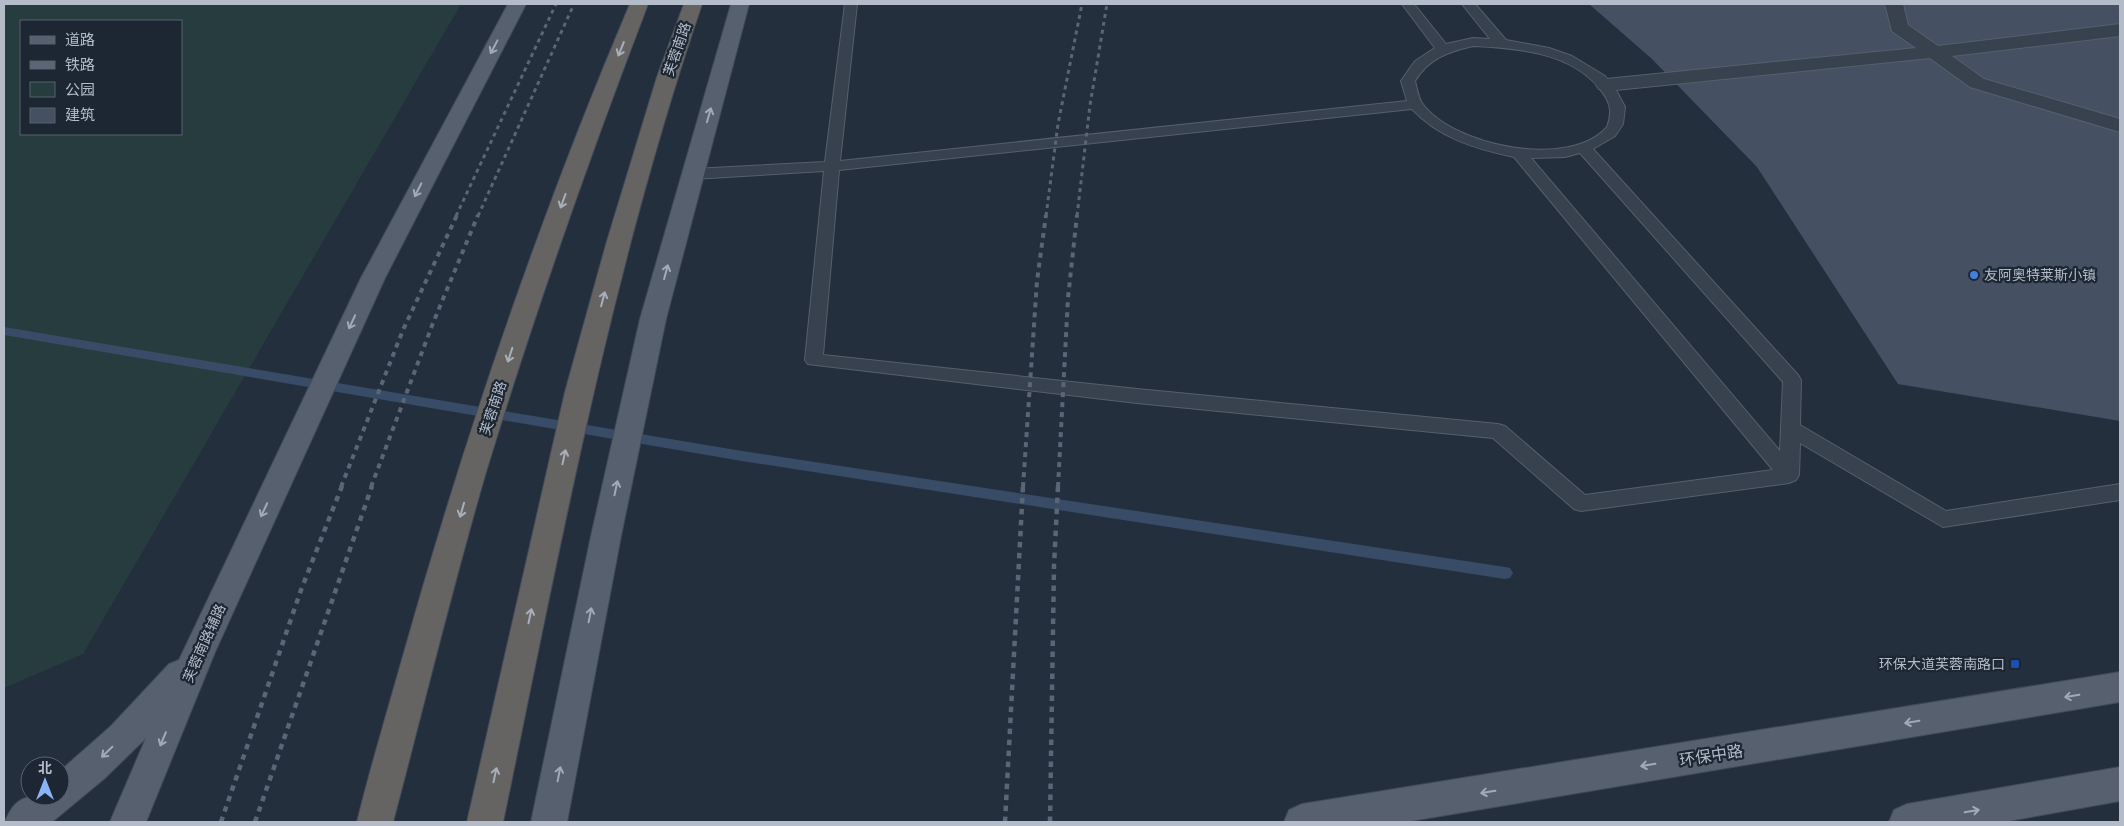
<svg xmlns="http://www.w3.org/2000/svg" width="2124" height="826" font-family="Arial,'Noto Sans SC',sans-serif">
  <rect width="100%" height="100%" fill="#242f3e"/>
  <path fill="#263c3f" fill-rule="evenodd" d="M4 4H461L83 654 4 688ZM21 21H181V134H21Z"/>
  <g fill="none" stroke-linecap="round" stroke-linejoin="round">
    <path fill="#394c67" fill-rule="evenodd" d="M4 327 742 451 1505 567 1510 568 1513 573 1510 578 1505 579 742 461 4 335Z"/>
  </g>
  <path fill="#455162" d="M1589 4H2120V421L1898 384 1757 167 1652 59Z"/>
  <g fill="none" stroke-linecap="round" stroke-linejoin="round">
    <defs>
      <path id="service" d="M845 4H857L840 161 1407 101 1401 81 1415 61 1435 48 1402 4H1414L1446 44 1473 38 1490 39 1462 4H1475L1506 40 1549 48 1572 56 1605 76 1616 90 1625 107 1623 124 1615 136 1593 149 1798 375 1801 380 1800 425 1946 511 2120 484V500L1943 527 1800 443 1799 475 1796 480 1789 483 1581 511 1574 509 1493 438 1137 403 808 364 805 360 824 171 693 179 685 174 693 169 825 162ZM1473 46C1516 48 1571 52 1600 89 1610 101 1613 112 1607 127 1570 170 1452 146 1422 103 1418 97 1417 88 1415 81 1429 58 1448 52 1473 46ZM1412 109C1439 138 1476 149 1514 157L1773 470 1585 495 1505 426 1498 424 1137 389 823 355 839 170ZM1580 153 1783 382 1780 451 1531 158 1565 157Z"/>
      <path id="pedestrian" d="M1885 4H1903L1908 25 1938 46 2120 24V36L1952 56 1984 79 2120 119V132L1970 87 1930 58 1606 91 1599 89 1596 85 1599 81 1606 79 1916 48 1892 31Z"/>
      <path id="primary" d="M508 4H526L385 278 215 652 146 822H110L146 738 105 778 52 822H5C16 792 33 796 60 796V771L111 726 169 664 179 660 361 278Z
        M731 4H749L666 319 621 536 567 822H531L591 536 640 319Z
        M2120 672V702L1405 822H1284L1289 810 1302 804Z
        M2120 767V801L2003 822H1889L1894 810 1907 804Z"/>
      <path id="trunk" d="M630 4H648C589 158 534 314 486 472 452 588 424 705 393 822H357C370 769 386 716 401 663 464 439 539 218 630 4Z
        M684 4H702C611 270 560 547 503 822H467L565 392 607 241 657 77Z"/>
    </defs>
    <use href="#service" stroke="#565f6c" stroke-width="2"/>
    <use href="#pedestrian" stroke="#565f6c" stroke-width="2"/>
    <use href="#primary" stroke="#414a57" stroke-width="2"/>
    <use href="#trunk" stroke="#434c59" stroke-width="2"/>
    <use href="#service" fill="#38414e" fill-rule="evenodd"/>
    <use href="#pedestrian" fill="#38414e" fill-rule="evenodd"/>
    <use href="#primary" fill="#56606e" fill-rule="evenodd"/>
    <use href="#trunk" fill="#656462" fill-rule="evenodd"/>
    <path stroke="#5a6575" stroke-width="3" stroke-dasharray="4 4" stroke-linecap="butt" d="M456 216 556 4
      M478 216 574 4
      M1046 216 1058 124 1082 4
      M1077 216 1090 105 1107 4"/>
    <path stroke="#5a6575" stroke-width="4" stroke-dasharray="5 5" stroke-linecap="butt" d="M341 487 403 330 457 215
      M371 487 433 323 478 215
      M1023 487 1037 281 1046 215
      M1058 487 1068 298 1077 215"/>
    <path stroke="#5a6575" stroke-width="4.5" stroke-dasharray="5.5 5.5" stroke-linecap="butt" d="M221 822 301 590 342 486
      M255 822 372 486
      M1005 822 1023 486
      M1050 822 1054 566 1058 486"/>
  </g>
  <defs><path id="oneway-shaft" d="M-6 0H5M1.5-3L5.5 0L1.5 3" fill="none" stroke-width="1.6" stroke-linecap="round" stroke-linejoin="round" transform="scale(1.25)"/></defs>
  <g stroke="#a1aab7">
    <use href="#oneway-shaft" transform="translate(494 47) rotate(118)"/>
    <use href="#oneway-shaft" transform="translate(709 115) rotate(-74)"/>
    <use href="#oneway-shaft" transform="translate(418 190) rotate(117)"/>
    <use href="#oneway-shaft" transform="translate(666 272) rotate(-75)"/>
    <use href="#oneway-shaft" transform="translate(352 322) rotate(115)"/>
    <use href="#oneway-shaft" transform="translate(616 488) rotate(-78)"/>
    <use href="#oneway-shaft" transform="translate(264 510) rotate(115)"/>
    <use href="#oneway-shaft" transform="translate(590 615) rotate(-79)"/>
    <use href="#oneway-shaft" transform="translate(2072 696) rotate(170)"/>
    <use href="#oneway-shaft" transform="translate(1912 722) rotate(171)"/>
    <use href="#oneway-shaft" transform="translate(163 739) rotate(113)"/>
    <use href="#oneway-shaft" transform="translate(107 752) rotate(136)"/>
    <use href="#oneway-shaft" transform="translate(1648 765) rotate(171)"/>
    <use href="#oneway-shaft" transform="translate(559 774) rotate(-79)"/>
    <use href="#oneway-shaft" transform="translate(1488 792) rotate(171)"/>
    <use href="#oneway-shaft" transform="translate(1972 811) rotate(-10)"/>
  </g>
  <g stroke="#a8afba">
    <use href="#oneway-shaft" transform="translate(621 49) rotate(112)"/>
    <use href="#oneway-shaft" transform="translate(563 201) rotate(110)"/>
    <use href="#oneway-shaft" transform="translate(603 299) rotate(-75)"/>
    <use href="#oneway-shaft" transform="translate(510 355) rotate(108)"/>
    <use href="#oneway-shaft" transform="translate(564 457) rotate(-78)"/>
    <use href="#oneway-shaft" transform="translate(462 510) rotate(106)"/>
    <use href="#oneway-shaft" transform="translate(530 616) rotate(-78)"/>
    <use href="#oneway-shaft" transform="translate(495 775) rotate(-78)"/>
  </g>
  <circle fill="#3f7fe0" stroke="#1d2633" stroke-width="2" cx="1974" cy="275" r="5"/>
  <rect fill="#1a4fb4" stroke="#1d2633" stroke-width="2" x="2010" y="659" width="10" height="10" rx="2.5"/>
  <g text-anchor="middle" stroke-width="4.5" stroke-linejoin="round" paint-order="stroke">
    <g font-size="14" fill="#b4bcc9" stroke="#1d2633">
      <text transform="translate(677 49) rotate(-71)" y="5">芙蓉南路</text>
      <text transform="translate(493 408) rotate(-72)" y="5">芙蓉南路</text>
      <text transform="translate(204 643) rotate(-66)" y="5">芙蓉南路辅路</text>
    </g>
    <g font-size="14" fill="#b4bcc9" stroke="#1d2633" text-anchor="start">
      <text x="1984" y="280">友阿奥特莱斯小镇</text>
      <text x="2005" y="669" text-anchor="end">环保大道芙蓉南路口</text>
    </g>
    <g font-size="16" fill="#b4bcc9" stroke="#1d2633">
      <text transform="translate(1711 755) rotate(-9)" y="6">环保中路</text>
    </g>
  </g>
  <rect width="2124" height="826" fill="none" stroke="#b4bcc9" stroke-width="10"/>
  <rect x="20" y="20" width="162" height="115" fill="#1d2633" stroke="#59626f"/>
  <rect x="30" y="36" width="25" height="8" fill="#56606e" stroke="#59626f"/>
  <text x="65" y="45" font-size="15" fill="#b4bcc9">道路</text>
  <rect x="30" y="61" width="25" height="8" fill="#5a6575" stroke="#59626f"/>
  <text x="65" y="70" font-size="15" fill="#b4bcc9">铁路</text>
  <rect x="30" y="82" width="25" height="15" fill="#263c3f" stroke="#59626f"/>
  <text x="65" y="95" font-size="15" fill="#b4bcc9">公园</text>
  <rect x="30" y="108" width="25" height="15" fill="#455162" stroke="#59626f"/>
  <text x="65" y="120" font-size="15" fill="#b4bcc9">建筑</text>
  <g transform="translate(45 781)"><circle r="24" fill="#1d2633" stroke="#59626f"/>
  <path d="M0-4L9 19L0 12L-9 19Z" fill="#8ab4f8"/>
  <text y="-8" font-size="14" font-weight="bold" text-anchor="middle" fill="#b4bcc9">北</text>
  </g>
</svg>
